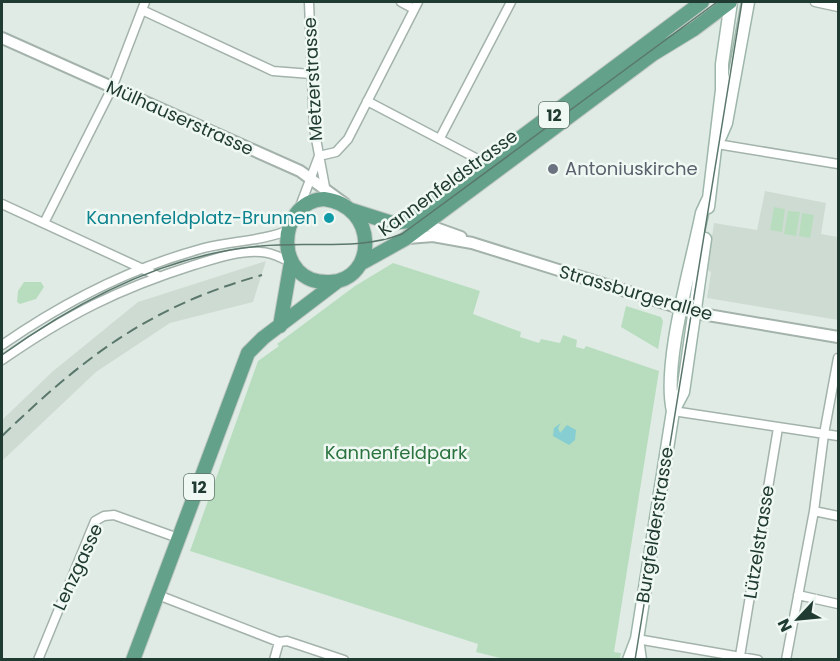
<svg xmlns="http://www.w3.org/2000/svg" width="840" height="661" font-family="Poppins,sans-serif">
  <rect width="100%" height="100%" fill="#e0ebe5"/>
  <path fill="#cedbd3" d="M765 191 826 203 821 234 838 237V320L707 298 711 272 707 270 714 223 757 230Z
    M266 261 253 302 170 323 96 372 2 461V420L52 372 138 302Z"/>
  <path fill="#b8ddbe" d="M774 207 785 209 782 232 770 230Z
    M788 211 800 212 796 236 784 234Z
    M802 213 814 215 810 238 799 236Z
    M393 263 480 291 473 314 521 332 520 337 539 343 541 339 560 343 563 335 577 340 576 347 584 349 586 346 659 371 614 652 621 653 620 659H504L476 652 478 644 190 551 258 361 279 346 277 344 355 286Z
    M24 282H41L44 287 36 299 20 304 17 302 18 291Z
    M626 306 661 317 663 321 658 349 621 327Z"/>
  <path fill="#86ced1" d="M561 423 558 428 560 433 567 425 576 430 575 440 569 445 553 436 554 428Z"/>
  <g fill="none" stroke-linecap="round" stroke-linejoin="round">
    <defs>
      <path id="minor" d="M309 2 314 128 325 187
        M401 2 414 9
        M815 2 838 7
        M142 10 273 71 311 74
        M367 101 489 165
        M440 138 511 2
        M717 144 838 164
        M319 156 336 152 348 139 418 2
        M2 204 158 276
        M299 209 319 156
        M44 223 112 88 145 2
        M2 345C64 302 130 268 204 248 231 241 263 241 289 230
        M2 360C67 315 118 289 194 265 214 259 239 250 261 252 271 252 281 258 291 262
        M673 411 838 436
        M814 511 838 516
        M158 595 279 642 287 641 344 660
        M798 595 838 604
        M637 639 758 660
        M740 656 778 428
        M38 660 95 521 104 516 114 515 178 538
        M274 660 279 642
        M786 660 814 511 824 434 838 358"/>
      <path id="tertiary" d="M2 38 300 171 345 204
        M422 223 461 237
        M408 238 433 236 472 243 696 313 838 337"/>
      <path id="secondary" d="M720 137 726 123 748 2
        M708 207 722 90V64L731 2
        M673 411 683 392 705 239
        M629 660 637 639
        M640 660 637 639 673 411C662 363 692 264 702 213L708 200"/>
      <path id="primary" d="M324 199C379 206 377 280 330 282 273 285 275 202 324 199Z
        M351 210 392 223 409 221 702 2
        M360 264 405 239 653 54 694 29 730 2
        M280 326 291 262
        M133 660 248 353 263 338 338 281"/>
    </defs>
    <use href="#minor" stroke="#a3b3ab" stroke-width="11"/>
    <use href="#tertiary" stroke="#a3b3ab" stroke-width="14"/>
    <use href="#secondary" stroke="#9eb7ab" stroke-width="15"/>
    <use href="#primary" stroke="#c1c8c5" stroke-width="16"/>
    <use href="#minor" stroke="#fff" stroke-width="8"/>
    <use href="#tertiary" stroke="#fff" stroke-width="10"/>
    <use href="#secondary" stroke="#fff" stroke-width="12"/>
    <use href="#primary" stroke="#63a18a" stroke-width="14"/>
    <path stroke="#5a776c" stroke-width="1.5" d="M2 355C77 301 167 254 261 246 306 241 359 251 402 234L717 2
      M635 660 742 2"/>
    <path stroke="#5a776c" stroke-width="2" stroke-dasharray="12 6" stroke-linecap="butt" d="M2 436C84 357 150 306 262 275"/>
  </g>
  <circle fill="#6b7280" stroke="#f0f8f3" stroke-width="2" cx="553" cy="169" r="6"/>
  <circle fill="#0f9aa8" stroke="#f0f8f3" stroke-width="2" cx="329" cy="218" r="6"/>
  <g text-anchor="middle" stroke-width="5" stroke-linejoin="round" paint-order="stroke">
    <g fill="#f0f8f3" stroke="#5e746b" stroke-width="1.5">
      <rect x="539" y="102" width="30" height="26" rx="4.5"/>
      <rect x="184" y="474" width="30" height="26" rx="4.5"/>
    </g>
    <g font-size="16" font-weight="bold" fill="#203b31">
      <text x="554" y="121">12</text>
      <text x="199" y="493">12</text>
    </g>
    <g font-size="18" fill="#203b31" stroke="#f0f8f3">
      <text transform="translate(313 79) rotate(-93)" y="6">Metzerstrasse</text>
      <text transform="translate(180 118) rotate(24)" y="6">Mülhauserstrasse</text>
      <text transform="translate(448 183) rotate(-36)" y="6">Kannenfeldstrasse</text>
      <text transform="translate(636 293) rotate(16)" y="6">Strassburgerallee</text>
      <text transform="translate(655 525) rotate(-81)" y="6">Burgfelderstrasse</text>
      <text transform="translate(759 542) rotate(-81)" y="6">Lützelstrasse</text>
      <text transform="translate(78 567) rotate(-65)" y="6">Lenzgasse</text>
    </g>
    <g font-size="18" fill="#5b616d" stroke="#f0f8f3" text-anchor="start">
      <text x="565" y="175">Antoniuskirche</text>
    </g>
    <g font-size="18" fill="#0d838f" stroke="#f0f8f3" text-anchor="end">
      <text x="317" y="224">Kannenfeldplatz-Brunnen</text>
    </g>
    <g font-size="18" fill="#2a733e" stroke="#f0f8f3">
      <text x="396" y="459">Kannenfeldpark</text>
    </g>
  </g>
  <rect width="840" height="661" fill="none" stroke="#203b31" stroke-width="6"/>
  <g transform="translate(798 619) rotate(244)" stroke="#f0f8f3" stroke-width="4.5" paint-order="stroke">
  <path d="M0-4.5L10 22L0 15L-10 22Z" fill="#203b31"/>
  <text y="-9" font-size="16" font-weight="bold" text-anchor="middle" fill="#203b31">N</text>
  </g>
</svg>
